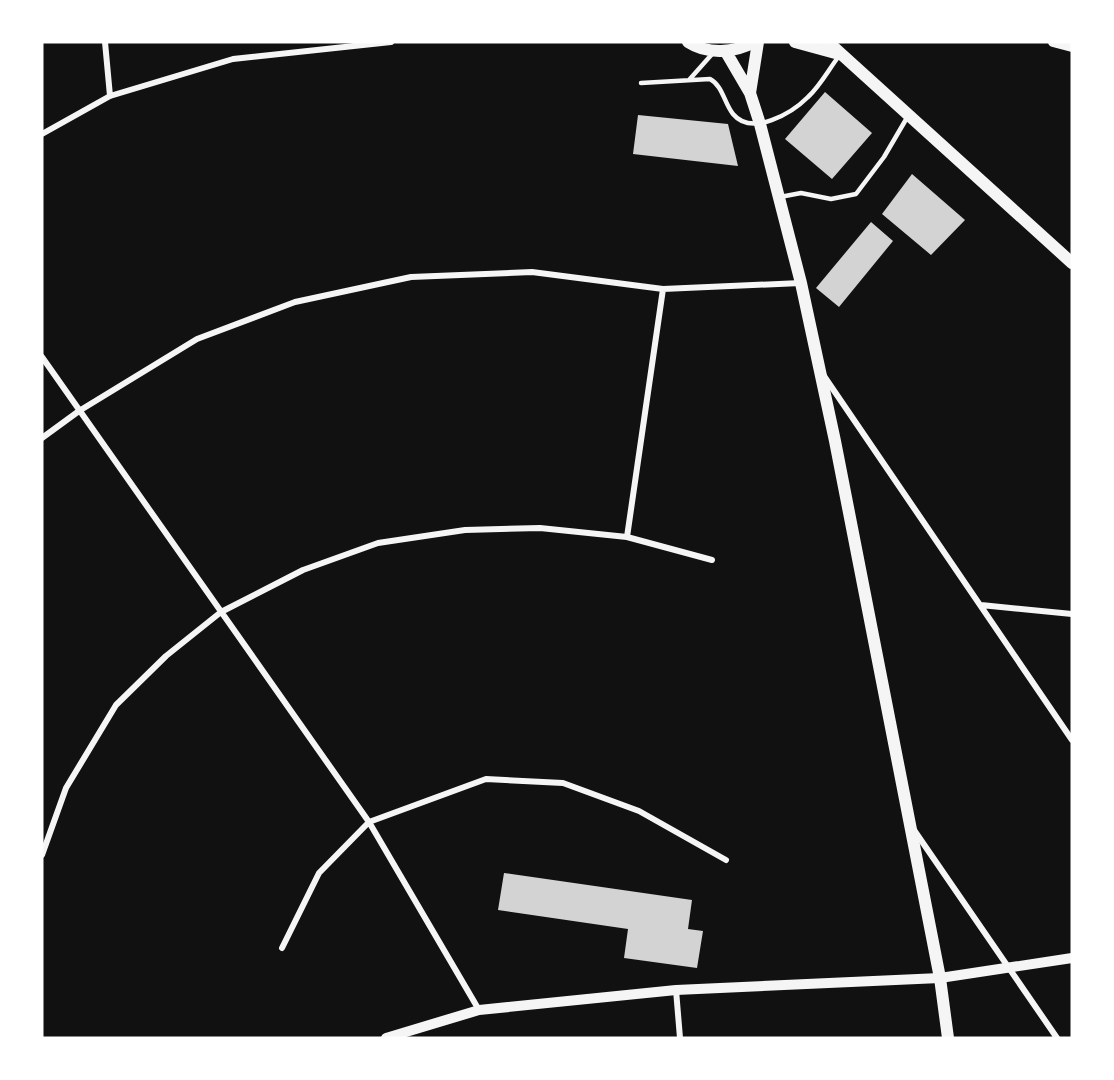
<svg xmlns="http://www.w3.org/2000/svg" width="1114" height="1080" font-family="'Playfair Display',serif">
  <rect width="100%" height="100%" fill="#111"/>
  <path fill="#d3d3d3" d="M825 92 872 133 832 179 785 139Z
    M638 115 728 124 738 166 633 154Z
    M912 174 965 220 931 255 882 214Z
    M871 222 893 241 839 307 816 288Z
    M504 873 692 900 688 929 703 931 697 968 624 958 628 929 498 910Z"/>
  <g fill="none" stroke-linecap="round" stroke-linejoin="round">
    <path stroke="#f5f5f5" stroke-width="4.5" d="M689 80 713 53
      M641 83 710 79C723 86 724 103 733 114 752 137 792 113 808 97 820 86 829 69 839 56
      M780 197 801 193 831 199 856 194 884 157 908 116"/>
    <path stroke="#f5f5f5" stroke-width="6" d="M105 42 110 96
      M42 134 110 96 233 59 391 42
      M42 357 369 822 479 1010
      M824 376 1072 740
      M42 438 79 411 197 339 295 302 411 277 532 272 663 289 801 283
      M627 537 663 289
      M981 605 1072 614
      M914 830 1057 1038
      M42 855 66 788 116 705 166 656 221 612 303 570 378 543 465 530 540 528 627 537 712 560
      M282 948 319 873 369 822 486 779 563 783 639 811 726 860
      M676 990 680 1038"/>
    <path stroke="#f5f5f5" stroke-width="10" d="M1053 42 1072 47
      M386 1038 479 1010 676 990 940 978 1072 958"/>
    <path stroke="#f5f5f5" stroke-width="12" d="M688 42C708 55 734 53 754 42
      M795 42 839 54
      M828 42 1072 263
      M726 52 750 93 760 124 801 283 835 441 940 978 948 1038
      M750 93 758 42"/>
  </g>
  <rect width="1114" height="1080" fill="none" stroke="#ffffff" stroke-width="87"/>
</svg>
